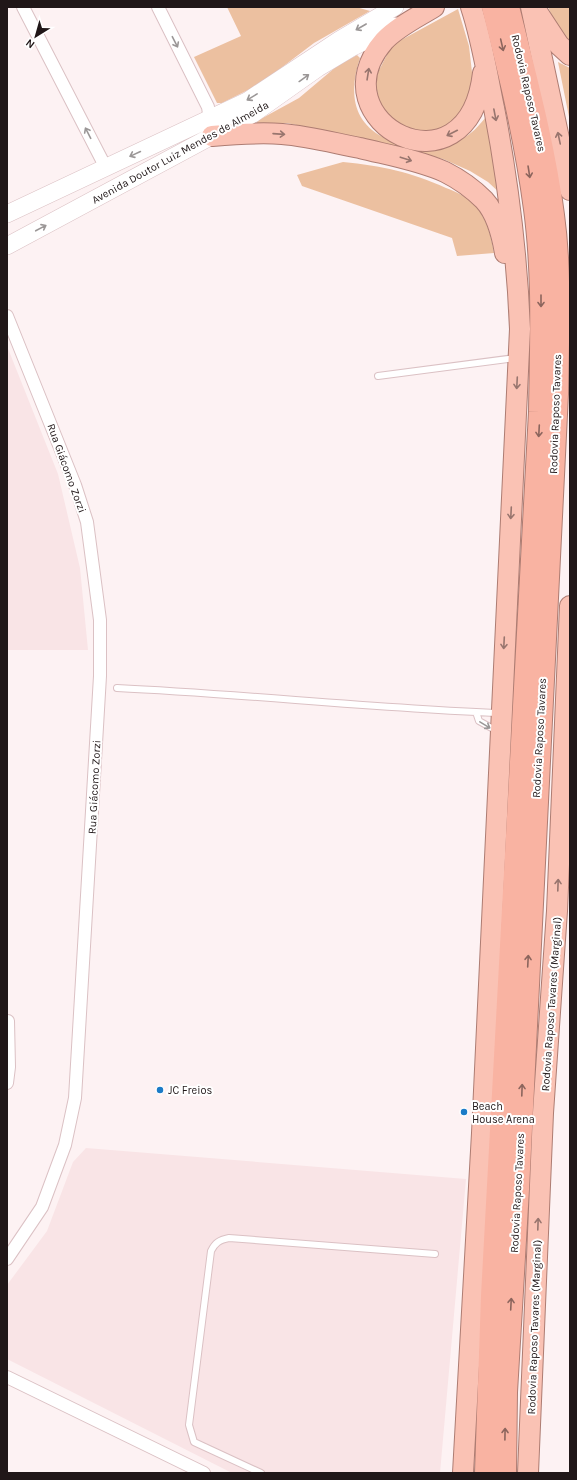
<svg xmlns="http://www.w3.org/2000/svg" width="577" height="1480" font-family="Karla,sans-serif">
  <rect width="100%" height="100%" fill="#fdf2f3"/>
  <path fill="#f9e4e6" d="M7 346 58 474 80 568 88 650H7Z
    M86 1148 466 1179 440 1473H232L7 1359V1285L47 1231 73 1162Z"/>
  <path fill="#ecc0a0" d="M227 7H356L370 11 314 43 260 84 222 103H217L194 57 241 36Z
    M548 7H570V43L558 29Z
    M458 9 469 46 473 81 462 115 435 133 402 129 380 108 375 78 392 45Z
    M357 55 360 58C350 88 350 120 383 137 387 139 392 142 396 144 403 145 411 144 418 145 452 146 467 143 488 114L502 195 488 182 470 171 443 159 393 146 311 128 287 123H257V121L299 98 337 66Z
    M558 62 570 68V122Z
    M343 162C382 166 411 172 446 188 457 192 467 197 475 205 487 218 491 236 494 253L457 256 452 238 302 186 297 175Z"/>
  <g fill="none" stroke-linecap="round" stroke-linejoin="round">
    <defs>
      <path id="service" d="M378 376 515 358
        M117 688C244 694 371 708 499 713
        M476 712 479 721 497 731
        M261 1473 194 1442 189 1425 211 1251C215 1243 219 1240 229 1238L435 1254"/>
      <path id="minor" d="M23 7 106 168
        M158 7 208 107 209 114 206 121
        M7 316 75 485 87 522 100 620V676L75 1098 65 1145 42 1207 7 1259
        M7 1083 9 1067 8 1021
        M7 1377 204 1473"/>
      <path id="secondary" d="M7 214 247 101 339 40 395 7
        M7 246 253 114 318 68 353 47 396 26"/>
      <path id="trunk" d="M434 7C418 17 397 27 384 41 314 122 468 202 483 73
        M531 7 570 190
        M536 10 559 45 570 55
        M212 136C235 134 258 132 282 134 308 136 334 143 360 148 388 155 418 160 445 172 459 179 473 189 484 200 497 214 502 235 505 253
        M463 1473 482 1133 520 329C517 254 508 181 494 108 487 74 482 40 471 7
        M528 1473 543 1113 557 911 570 606"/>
      <path id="motorway" d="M486 1473 492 1296 540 412C541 344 544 276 535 209 526 141 510 74 493 7
        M505 1473 506 1392 518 1189 557 394C558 334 561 274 553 215 544 144 525 76 508 7"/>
    </defs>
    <use href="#service" stroke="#dbc1c4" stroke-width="8"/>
    <use href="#minor" stroke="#dbc1c4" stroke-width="14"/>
    <use href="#secondary" stroke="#dbc1c4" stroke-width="18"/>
    <use href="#trunk" stroke="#ad7c72" stroke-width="22"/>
    <use href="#motorway" stroke="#ad7c72" stroke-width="24"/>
    <use href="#service" stroke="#fff" stroke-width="6"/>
    <use href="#minor" stroke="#fff" stroke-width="12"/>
    <use href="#secondary" stroke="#fff" stroke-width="17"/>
    <use href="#trunk" stroke="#fac2b4" stroke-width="20"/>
    <use href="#motorway" stroke="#f9b3a2" stroke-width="22"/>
  </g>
  <defs><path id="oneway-shaft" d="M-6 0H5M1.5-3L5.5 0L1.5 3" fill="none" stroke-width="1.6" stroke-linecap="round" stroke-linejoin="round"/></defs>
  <g stroke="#9b9797">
    <use href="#oneway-shaft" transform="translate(361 27) rotate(150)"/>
    <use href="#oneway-shaft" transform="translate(175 42) rotate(63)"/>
    <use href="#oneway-shaft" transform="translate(304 78) rotate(-36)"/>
    <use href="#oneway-shaft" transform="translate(252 97) rotate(149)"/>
    <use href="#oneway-shaft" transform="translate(88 133) rotate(-117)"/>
    <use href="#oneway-shaft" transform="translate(135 154) rotate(155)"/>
    <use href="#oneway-shaft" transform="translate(41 228) rotate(-28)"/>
    <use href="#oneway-shaft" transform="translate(485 725) rotate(31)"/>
  </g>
  <g stroke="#8c655d">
    <use href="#oneway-shaft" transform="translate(502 45) rotate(77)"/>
    <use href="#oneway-shaft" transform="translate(529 172) rotate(81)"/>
    <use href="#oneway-shaft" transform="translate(541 301) rotate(90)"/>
    <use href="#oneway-shaft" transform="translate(539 431) rotate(93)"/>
    <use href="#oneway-shaft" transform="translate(528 961) rotate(-87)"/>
    <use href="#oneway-shaft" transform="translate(522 1090) rotate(-88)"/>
    <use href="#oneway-shaft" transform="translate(511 1304) rotate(-87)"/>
    <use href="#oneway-shaft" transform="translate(505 1434) rotate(-89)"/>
  </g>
  <g stroke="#98756e">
    <use href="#oneway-shaft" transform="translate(368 74) rotate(-81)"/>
    <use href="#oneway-shaft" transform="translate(495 115) rotate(79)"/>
    <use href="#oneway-shaft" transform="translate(452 133) rotate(153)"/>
    <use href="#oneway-shaft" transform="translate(279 134) rotate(4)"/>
    <use href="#oneway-shaft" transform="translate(559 138) rotate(-102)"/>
    <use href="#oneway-shaft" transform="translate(406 159) rotate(18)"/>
    <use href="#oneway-shaft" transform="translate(517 383) rotate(93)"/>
    <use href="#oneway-shaft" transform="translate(511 513) rotate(93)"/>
    <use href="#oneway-shaft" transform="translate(504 643) rotate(93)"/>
    <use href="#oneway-shaft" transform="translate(558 885) rotate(-88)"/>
    <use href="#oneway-shaft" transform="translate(538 1224) rotate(-88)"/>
  </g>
  <g fill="#1b7bc7" stroke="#fff" stroke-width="1.5">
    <circle cx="160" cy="1090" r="4"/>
    <circle cx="464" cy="1112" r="4"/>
  </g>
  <g text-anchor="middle" stroke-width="4" stroke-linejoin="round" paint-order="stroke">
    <g font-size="11" fill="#201718" stroke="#fff">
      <text transform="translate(529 93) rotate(77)" y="4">Rodovia Raposo Tavares</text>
      <text transform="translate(180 152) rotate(-29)" y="4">Avenida Doutor Luiz Mendes de Almeida</text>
      <text transform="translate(555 414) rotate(-88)" y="4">Rodovia Raposo Tavares</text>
      <text transform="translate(67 468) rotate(70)" y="4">Rua Giácomo Zorzi</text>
      <text transform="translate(539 738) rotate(-87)" y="4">Rodovia Raposo Tavares</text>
      <text transform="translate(94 787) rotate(-87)" y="4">Rua Giácomo Zorzi</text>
      <text transform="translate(551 1004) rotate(-86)" y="4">Rodovia Raposo Tavares (Marginal)</text>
      <text transform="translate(517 1193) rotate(-87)" y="4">Rodovia Raposo Tavares</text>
      <text transform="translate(534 1327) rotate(-88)" y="4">Rodovia Raposo Tavares (Marginal)</text>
    </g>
    <g font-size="11" fill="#201718" stroke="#fff" text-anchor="start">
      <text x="168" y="1094">JC Freios</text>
      <text x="472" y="1110">Beach<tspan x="472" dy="13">House Arena</tspan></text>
    </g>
  </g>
  <rect width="577" height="1480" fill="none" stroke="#201718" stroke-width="16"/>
  <g transform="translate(36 36) rotate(217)" stroke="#ffffff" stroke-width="3" paint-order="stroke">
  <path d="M0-3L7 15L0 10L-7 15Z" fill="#201718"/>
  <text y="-6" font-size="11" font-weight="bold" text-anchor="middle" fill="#201718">N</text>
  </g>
</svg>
